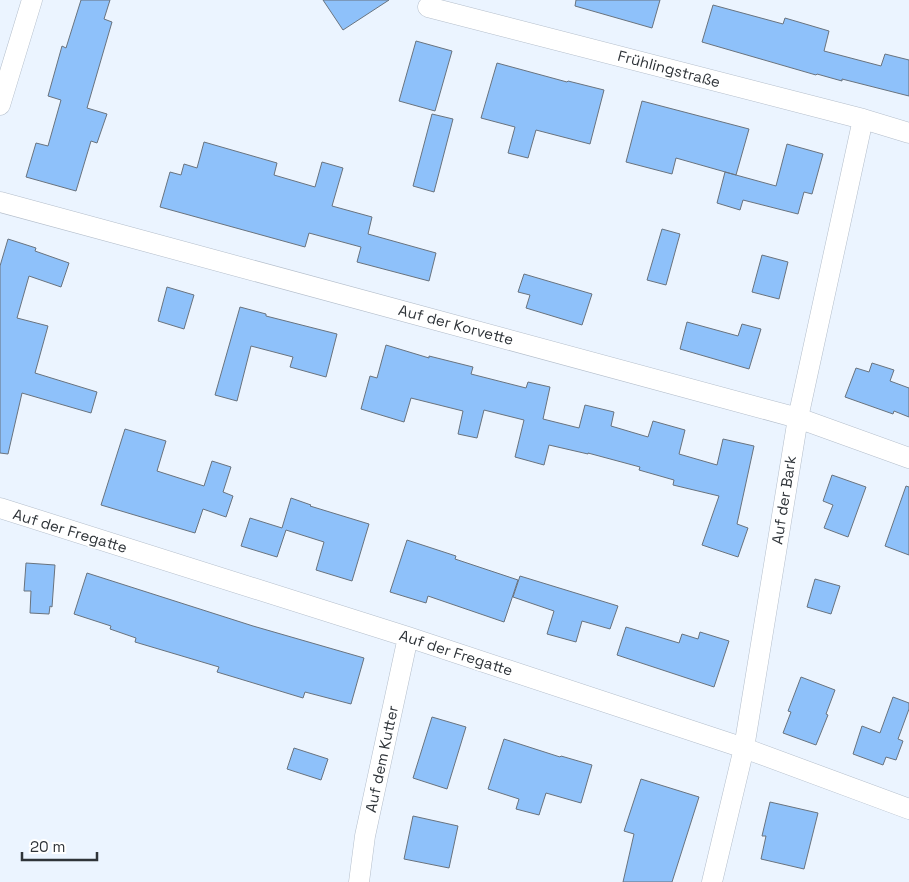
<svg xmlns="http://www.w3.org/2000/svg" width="909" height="882" font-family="'Space Grotesk',sans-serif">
  <rect width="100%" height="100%" fill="#ebf4ff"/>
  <path fill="#8ec1fa" stroke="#69737e" d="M81 0H110L104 19 112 22 87 108 107 114 97 143 91 141 76 191 26 177 36 143 48 146 61 100 48 96 62 46 66 48Z
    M323 0H389L343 30Z
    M576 0H660L652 28 575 6Z
    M713 5 783 24 785 18 829 31 824 51 881 66 885 54 909 60V96L842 79V81L817 74 816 75 702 42Z
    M416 41 452 51 435 111 399 101Z
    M497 63 567 82 568 81 604 90 590 144 536 130 528 158 508 153 515 127 481 118Z
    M642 101 749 129 736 175 676 158 672 174 626 162Z
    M432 114 453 119 434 192 413 186Z
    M204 142 277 163 274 175 315 187 322 162 343 168 332 206 372 217 368 234 436 253 429 281 357 262 361 247 309 233 305 247 160 207 170 172 181 175 184 164 197 168Z
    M787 144 823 154 812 194 804 192 798 214 743 200 740 210 717 203 725 172 776 186Z
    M662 229 680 234 666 285 647 280Z
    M8 239 36 248 35 251 69 263 61 287 29 276 17 318 48 326 35 373 97 392 91 413 22 393 8 454 0 453V266Z
    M762 255 788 262 779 299 752 292Z
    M524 274 592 294 582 325 526 308 530 295 518 292Z
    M167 287 194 295 184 329 158 321Z
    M240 307 266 314V316L337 334 326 377 290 367 293 357 251 346 237 401 215 395Z
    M687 322 738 336 742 324 761 329 749 369 680 349Z
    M386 345 429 358V356L473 367 471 374 526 388 528 382 550 387 543 419 579 428 585 405 614 412 611 426 648 437 653 421 685 430 679 454 717 465 723 439 754 446 737 524 748 528 738 557 702 545 719 496 673 485 674 480 639 470 640 467 588 453V454L549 445 544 465 515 457 524 420 484 410 477 438 458 434 463 411 411 398 404 422 361 409 370 376 377 378Z
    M872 363 894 370 890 381 909 388V417L894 411 893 414 845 397 856 368 869 372Z
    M125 429 166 441 157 471 204 486 212 461 231 467 223 492 233 496 226 517 203 509 195 533 101 505Z
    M832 475 866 487 848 537 824 528 833 505 823 501Z
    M906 486 909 487V555L885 546Z
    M291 498 311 505 310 506 369 524 352 581 316 570 324 542 286 530 277 557 241 546 250 518 282 528Z
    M407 540 456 556 455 559 518 580 504 622 428 596 426 603 390 592Z
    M26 563 55 565 52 607 50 606 49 614 30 613 31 591H24Z
    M87 573 253 626 364 658 351 704 305 692 303 698 217 672 219 667 135 642 136 638 110 629 111 626 74 614Z
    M520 576 618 606 610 629 582 621 576 642 547 634 554 611 513 597Z
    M815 579 840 586 831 614 807 607Z
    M626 627 679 643 682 634 698 639 700 632 729 641 714 687 617 655Z
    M801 677 835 690 826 714 828 715 816 745 783 733 791 712 788 711Z
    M893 697 909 703V709L898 739 903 741 896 760 886 757 883 765 853 754 862 726 880 733Z
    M432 717 466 727 447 789 413 778Z
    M504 739 560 757 561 756 592 765 581 803 546 793 539 815 516 809 519 799 488 789Z
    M294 748 328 759 321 780 287 769Z
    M641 779 699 797 672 882H623L634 834 624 831Z
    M770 802 818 813 804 869 761 859 766 836H762Z
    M413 816 458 826 449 868 404 859Z"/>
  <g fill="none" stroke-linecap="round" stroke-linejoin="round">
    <defs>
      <path id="street" d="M428 7 863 119 909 133
        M0 105 32 0
        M0 202 798 418 909 458
        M0 508 408 637 744 748 909 809
        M359 882 365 836 408 637
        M712 882 744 748 798 418 863 119"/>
    </defs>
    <use href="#street" stroke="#b4becb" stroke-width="21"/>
    <use href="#street" stroke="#fff" stroke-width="20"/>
  </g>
  <g text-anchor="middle" stroke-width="4" stroke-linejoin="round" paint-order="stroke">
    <g font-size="15" fill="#2f3439" stroke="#fff">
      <text transform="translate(669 69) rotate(15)" y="5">Frühlingstraße</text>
      <text transform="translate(456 325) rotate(15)" y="5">Auf der Korvette</text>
      <text transform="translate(784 500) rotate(-81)" y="5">Auf der Bark</text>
      <text transform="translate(70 531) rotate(17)" y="5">Auf der Fregatte</text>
      <text transform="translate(456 653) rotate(18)" y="5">Auf der Fregatte</text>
      <text transform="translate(382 759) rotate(-78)" y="5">Auf dem Kutter</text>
    </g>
  </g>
  <path d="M22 852v8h75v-8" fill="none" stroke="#2f3439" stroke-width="2.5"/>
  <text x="30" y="852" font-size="15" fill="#2f3439" stroke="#ffffff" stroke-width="4" paint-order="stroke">20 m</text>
</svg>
